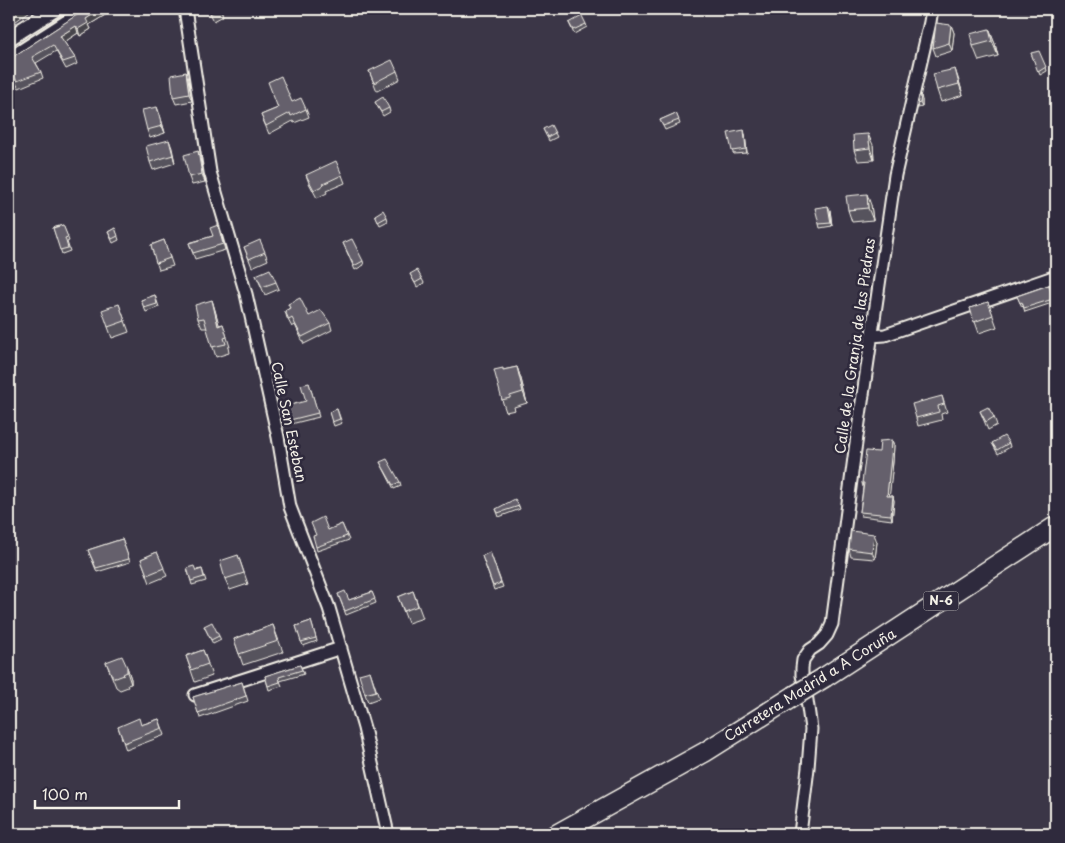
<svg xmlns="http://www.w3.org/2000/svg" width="1065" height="843" font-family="'Playpen Sans',sans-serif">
  <rect width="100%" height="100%" fill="#3b3647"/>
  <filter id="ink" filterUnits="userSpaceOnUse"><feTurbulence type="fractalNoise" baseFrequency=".02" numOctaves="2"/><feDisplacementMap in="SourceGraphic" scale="10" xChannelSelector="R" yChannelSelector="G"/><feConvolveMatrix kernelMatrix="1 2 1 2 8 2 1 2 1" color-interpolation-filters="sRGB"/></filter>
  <g filter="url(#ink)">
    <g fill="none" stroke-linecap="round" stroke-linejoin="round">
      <path stroke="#78747b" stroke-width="10" d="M9 50 72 9"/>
      <defs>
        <path id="minor" d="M185 9 210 172 246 294 278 437 290 507 329 608 364 728 388 834
          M9 58 85 9
          M871 336 885 335 1056 276
          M195 695 341 648
          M800 834 808 768 811 729 806 693 802 675V668L803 660 810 650 819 644 827 635 832 624 855 450 895 175 930 22 932 9"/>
        <path id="tertiary" d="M9 38 55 9"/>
        <path id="trunk" d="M825 677 1056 526
          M557 834 705 752 794 696"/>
      </defs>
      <use href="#minor" stroke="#f4f1e8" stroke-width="15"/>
      <use href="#tertiary" stroke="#f4f1e8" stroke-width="18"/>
      <use href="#trunk" stroke="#f4f1e8" stroke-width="22"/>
      <use href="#minor" stroke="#2f2a3d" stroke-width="11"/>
      <use href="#tertiary" stroke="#2f2a3d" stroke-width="14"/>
      <use href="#trunk" stroke="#2f2a3d" stroke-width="19"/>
      <defs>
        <path id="trunk-bridge" d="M794 696 825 677"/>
      </defs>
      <use href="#trunk-bridge" stroke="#f4f1e8" stroke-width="22" stroke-linecap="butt"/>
      <use href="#trunk-bridge" stroke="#2f2a3d" stroke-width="19"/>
    </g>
    <path fill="#57535d" stroke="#f4f1e8" d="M86 9H118L111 13 110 12 89 25 91 29 80 36 78 33 64 42 75 58 77 64 66 69 56 51 36 63 41 72 43 78 19 88 12 77 9 79 11 58Z
      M134 9H147L136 12Z
      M208 9H221L223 16 214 21Z
      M544 9H557L547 14Z
      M569 23 586 24 587 27 574 34Z
      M951 25 954 33 952 51 936 56 933 48Z
      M989 29 995 44 998 56 979 61 973 46Z
      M1031 53 1046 67 1047 71 1040 75Z
      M369 71H397L400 79 377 91Z
      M188 80 192 101 176 104 173 97Z
      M959 81 963 95 941 102 937 90Z
      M922 100V107L918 108 917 104Z
      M292 102 306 109 309 117 294 123 293 121 269 134 261 115Z
      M375 102 389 108 390 112 383 116Z
      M676 113 680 124 665 130 660 120Z
      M160 115 165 133 150 138 147 130Z
      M543 129 555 133 557 137 549 141Z
      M745 134 747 153 734 154 732 151Z
      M169 140 175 163 153 170 150 162Z
      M873 145 874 160 858 161 854 150Z
      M200 159 205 182 192 185 189 177Z
      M306 175H342L345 183 326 191 327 193 317 198 309 183Z
      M871 205 873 220 852 222 848 210Z
      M830 210 832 226 820 228 819 224Z
      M375 215 387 217 388 221 380 225Z
      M63 225 69 241 67 242 70 251 62 254 53 228Z
      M218 225 225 250 195 259 189 243 213 236Z
      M115 228 119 240 113 243 108 232Z
      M164 240 173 266 159 270 151 245Z
      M343 243 363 261 364 265 355 270Z
      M244 247 265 252 268 260 252 267Z
      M410 274 422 279 424 283 417 287Z
      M256 275 276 282 279 289 265 295Z
      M1049 285 1055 302 1025 312 1023 306 1022 307 1017 296Z
      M155 295 159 307 146 312 141 300Z
      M212 300 219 325 223 324 230 347H228L229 353 216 357 207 328H202L198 319Z
      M988 302 997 327 979 333 970 308Z
      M119 304 129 332 112 338 108 327Z
      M288 304 309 316 330 323 332 330 304 344 295 325 292 327 287 318 285 311 290 308Z
      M517 367 521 379 527 403 514 407 515 410 506 412 502 400 503 370Z
      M309 383 319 417 287 425 286 421 306 401Z
      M942 396 947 412 941 414 942 420 918 426 916 418Z
      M337 409 342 423 334 426 329 412Z
      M980 411 994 417 997 425 988 430Z
      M992 443H1009L1010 447 998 454Z
      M894 445 893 462 889 496H893L894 501 892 520 861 516 860 512 863 487 862 483 879 452Z
      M380 462 400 482 401 486 394 489Z
      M519 506 520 509 499 517 496 509Z
      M342 524 349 540 317 551 316 547 328 530Z
      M122 539 130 562 97 572 88 550Z
      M877 542 875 559 851 557 849 549Z
      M157 552 167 576 150 583 141 559Z
      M490 552 503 587 494 590 482 556Z
      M238 555 248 584 230 590 225 579Z
      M187 568 196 570 202 569 206 581 192 585Z
      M413 591 423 618 408 623 398 597Z
      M372 592 376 603 346 615 338 594 349 600Z
      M311 621 317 641 303 646 296 626Z
      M273 625 283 652 243 665 234 639Z
      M204 626 219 636 221 640 213 644Z
      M203 650 212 676 195 682 186 656Z
      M106 662 127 667 131 679V684L127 685 128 687 120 690 116 687Z
      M300 665 304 674 280 681 282 686 269 690 265 676Z
      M370 671 379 698 368 702 365 694Z
      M242 682 248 701 200 718 193 697Z
      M159 719 165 735 126 750 118 727 141 725Z"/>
    <path fill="#47444c" stroke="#f4f1e8" d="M20 9H33L9 26V17Z
      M101 9H108L110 12 89 25 91 29 80 36 78 29 86 19Z
      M109 9H118L111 13Z
      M951 25 954 33 952 51 949 43Z
      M76 26 78 33 63 43 60 36Z
      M989 29 995 44 998 56 992 41Z
      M955 69 959 81 963 95 959 84Z
      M10 70 12 77 9 79V71Z
      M186 72 188 80 192 101 189 94Z
      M921 96 922 100V107L920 103Z
      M157 107 160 115 165 133 162 126Z
      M744 130 745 134 747 153 746 149Z
      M868 134 873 145 874 160 870 148Z
      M169 140 172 148 175 163 173 155Z
      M198 151 200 159 205 182 202 174Z
      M867 194 871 205 873 220 868 208Z
      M828 206 830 210 832 226 831 223Z
      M212 300 215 310 222 335 218 326Z
      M517 367 521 379 527 403 523 392Z
      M892 440 894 445 893 462 889 500 887 496Z
      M893 496 894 501 892 520 891 515Z
      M874 534 877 542 875 559 872 552Z
      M127 667 131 679V684L127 672Z"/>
    <path fill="#65616c" stroke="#f4f1e8" d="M9 9H20L9 17Z
      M86 9H101L86 19 88 23 78 29 76 26 60 36 75 58 63 62 53 45 32 57 41 72 17 81 10 70 9 71V58H11Z
      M209 9H219L211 13Z
      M582 16 586 24 573 30 569 23Z
      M936 23 951 25 949 43 933 48Z
      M989 29 992 41 973 46 970 34Z
      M1039 51 1046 67 1038 72 1031 53Z
      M392 60 397 71 374 83 369 71Z
      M955 69 959 84 937 90 933 74Z
      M186 72 189 94 173 97 171 75Z
      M281 76 292 102 301 98 306 109 291 116 290 113 266 126 261 115 278 108 268 82Z
      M919 96H921L920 103 917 104Z
      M383 97 389 108 381 112 375 102Z
      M157 107 162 126 147 130 142 110Z
      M676 113 679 120 663 126 660 120Z
      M551 125 555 133 547 137 543 129Z
      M744 130 746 149 732 151 728 133Z
      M868 134 870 148 854 150 853 135Z
      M169 140 173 155 150 162 146 146Z
      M198 151 202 174 189 177 184 155Z
      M336 161 342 175 323 184 324 185 314 190 306 175Z
      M867 194 868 208 848 210 846 196Z
      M828 206 831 223 819 224 815 208Z
      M383 210 387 217 378 222 375 215Z
      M63 225 68 237 65 238 68 248 60 250 53 228Z
      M218 225 223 244 193 253 189 243 213 236 210 228Z
      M115 228 118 236 112 239 108 232Z
      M352 239 363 261 354 266 343 243Z
      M164 240 170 258 156 263 151 245Z
      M260 240 265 252 249 259 244 247Z
      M270 269 276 282 262 287 256 275Z
      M417 270 422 279 415 283 410 274Z
      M1049 285 1053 299 1024 308 1022 302 1020 303 1017 296Z
      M155 295 157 304 144 308 141 300Z
      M300 298 309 316 321 310 330 323 302 337 292 318 289 320 285 311 290 308 288 304Z
      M212 300 218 326 223 324 227 337 224 338 226 344 212 347 204 318 198 319 195 305Z
      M988 302 993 315 974 322 970 308Z
      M119 304 125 321 108 327 102 310Z
      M517 367 523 392 510 396V398L502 400 494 370 503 368V370Z
      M309 383 318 413 286 421 282 407 306 401 301 385Z
      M942 396 944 404 938 406 939 412 916 418 912 404Z
      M988 407 994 417 986 422 980 411Z
      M337 409 340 419 332 422 329 412Z
      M1004 436 1009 443 997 450 992 443Z
      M892 440 891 457 887 496H893L891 515 860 512 864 483H862L866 451 879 452 880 441Z
      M387 459 400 482 393 485 380 462Z
      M515 499 519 506 498 513 496 509Z
      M323 517 328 530 342 524 347 536 316 547 313 536 316 535 311 523Z
      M851 531 874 534 872 552 849 549Z
      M122 539 129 559 96 568 88 550Z
      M157 552 164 568 147 575 141 559Z
      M490 552 501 583 493 586 482 556Z
      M238 555 244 573 225 579 220 561Z
      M194 566 196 571 202 569 204 577 191 581 187 568Z
      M345 591 349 600 372 592 375 599 345 611 338 594Z
      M413 591 418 606 404 611 398 597Z
      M311 621 316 638 301 642 296 626Z
      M212 622 219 636 211 640 204 626Z
      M273 625 278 641 239 654 234 639Z
      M203 650 208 664 191 670 186 656Z
      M122 656 127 667V672L123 674 124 675 116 678 112 676 106 662Z
      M300 665 302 670 279 677 280 682 268 686 265 676Z
      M370 671 376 691 365 694 359 674Z
      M242 682 246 696 198 713 193 697Z
      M139 718 141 725 159 719 162 728 124 743 118 727Z"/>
  </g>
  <g text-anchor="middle" stroke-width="5" stroke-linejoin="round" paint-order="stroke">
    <rect fill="#2f2a3d" stroke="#b9b5b5" stroke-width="1" x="923.5" y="591.5" width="35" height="19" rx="4"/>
    <g font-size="12" font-weight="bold" fill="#f4f1e8">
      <text x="941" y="605">N-6</text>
    </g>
    <g font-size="14" fill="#f4f1e8" stroke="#2f2a3d">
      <text transform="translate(855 346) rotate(-82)" y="5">Calle de la Granja de las Piedras</text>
      <text transform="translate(289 422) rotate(78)" y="5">Calle San Esteban</text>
      <text transform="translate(810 685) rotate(-32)" y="5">Carretera Madrid a A Coruña</text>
    </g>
  </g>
  <rect width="1065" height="843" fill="none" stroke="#2f2a3d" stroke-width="30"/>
  <rect x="15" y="15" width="1035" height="813" fill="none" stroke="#f4f1e8" stroke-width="2" filter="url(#ink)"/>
  <path d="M35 800v8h144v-8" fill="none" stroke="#f4f1e8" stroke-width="2.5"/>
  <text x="42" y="800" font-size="15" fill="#f4f1e8" stroke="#2f2a3d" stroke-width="4" paint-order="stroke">100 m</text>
</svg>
